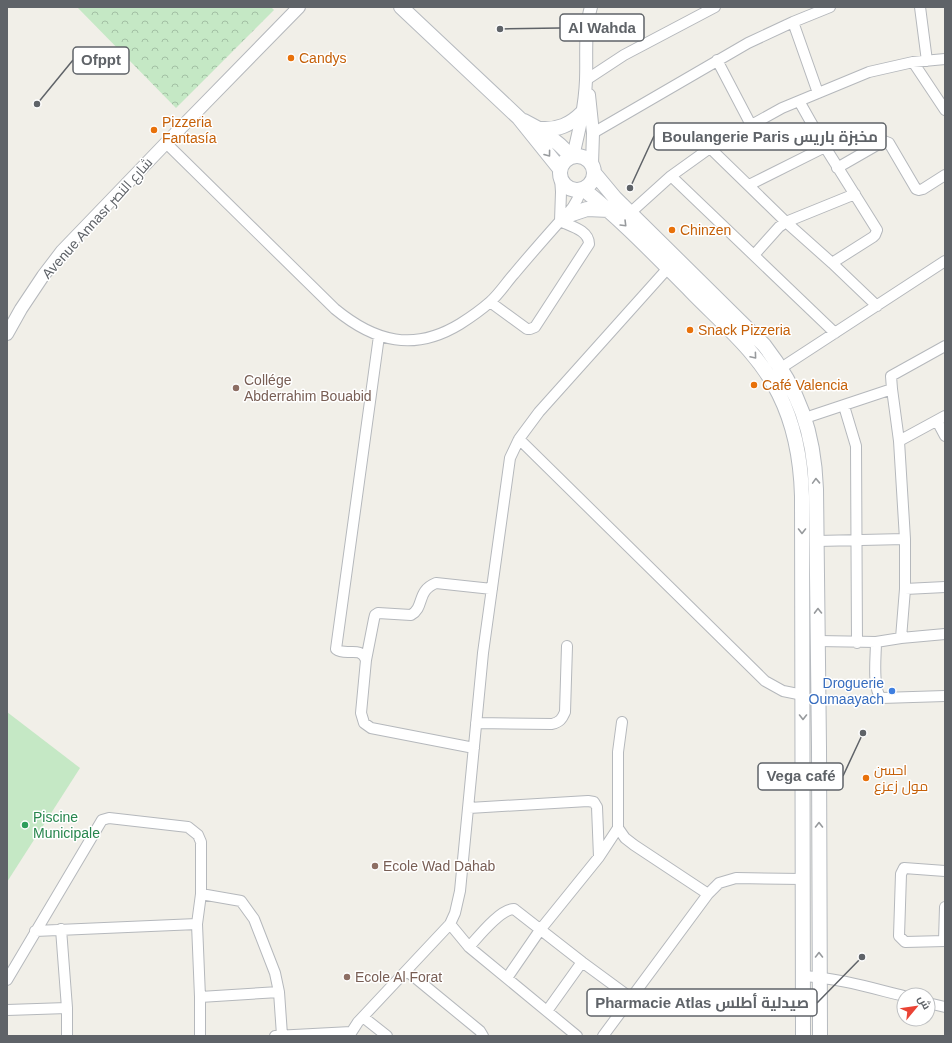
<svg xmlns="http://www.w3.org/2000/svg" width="952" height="1043" font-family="Helvetica,Cairo,sans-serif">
  <defs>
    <pattern id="park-crowns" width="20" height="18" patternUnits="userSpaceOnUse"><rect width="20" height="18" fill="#c5e8c5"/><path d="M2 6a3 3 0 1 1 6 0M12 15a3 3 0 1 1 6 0" fill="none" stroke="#a3c0a4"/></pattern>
  </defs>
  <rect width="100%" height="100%" fill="#f1efe8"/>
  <path fill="url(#park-crowns)" d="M77 7H271L274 10 176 108Z"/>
  <path fill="#c5e8c5" d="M7 712 80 768 7 882Z"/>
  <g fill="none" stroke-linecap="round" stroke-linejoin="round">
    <defs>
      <path id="minor" d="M920 7 927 61
        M793 22 818 93
        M717 60 751 125
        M913 62 945 110
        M586 80 624 55 715 7
        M799 101 825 147 877 230 875 235 873 237 832 263
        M593 133 748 43 793 22 830 7
        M166 143 335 309C375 342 414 352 460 324 471 317 481 310 490 302 499 294 506 283 514 274 529 256 544 239 560 221 571 212 577 203 581 190
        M710 148 786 222 832 263 877 306
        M837 168 884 141 889 143 916 189 919 190 923 189 945 175
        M671 176 835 333
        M560 177 561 192 560 221
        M749 185 825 147
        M630 213 671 176 710 148 782 108 869 72 913 62 945 59
        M754 255 779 227 786 222 855 194
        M490 302 527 329H530L535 327 589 244C589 230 570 226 560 221
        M379 336 336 649C346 657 360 645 366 660L361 713 364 723 371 728 474 748
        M781 368 945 261
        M892 389 891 376 945 346
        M844 406 856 446 857 643
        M805 418 892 389 899 441 945 416
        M937 421 945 436
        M519 439 765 681 783 691 803 695
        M899 441 905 539V589L901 638
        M817 541 905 539
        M905 589 945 587
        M818 641 876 642 901 638 945 634
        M876 642C876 656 872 688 881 698L945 696
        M366 660 374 619 375 615 378 613 411 615C425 607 416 591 436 583L492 589
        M622 722 618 752V828L625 838 634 845 708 894
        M476 723 552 724C560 722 562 719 565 712L567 646
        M469 808 588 801 594 802 597 807 599 857
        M945 871 904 868 901 874 899 936 905 942 945 941
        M201 894 241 901 254 919 275 973 279 992 282 1035
        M450 924 469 947 577 1036
        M61 929 67 1008V1036
        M35 931 197 924
        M944 941 945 907
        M469 947C479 936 500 909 514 909L582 962 631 998
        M407 971 480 1031 483 1036
        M803 976C838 978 871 988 904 996
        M507 978 540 930 599 857 618 828
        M7 980 102 820 109 818 188 827 198 835 201 842V894L197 924 200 997V1036
        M200 997 279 992
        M928 1003 945 1007
        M7 1010 67 1008
        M547 1011 582 962
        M363 1017 387 1036
        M275 1036 351 1032
        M349 1036 358 1022 450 924 455 913 460 891 483 653 510 458 519 439 539 412 668 268
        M603 1036 708 894 719 883 736 878 803 879"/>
      <path id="tertiary" d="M589 95 593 133 592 164
        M573 156C579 131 585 106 586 80 587 55 584 31 591 7
        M7 334 21 309 43 276 62 251 166 143 299 7"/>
      <path id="secondary" d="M401 7 519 118 560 169
        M524 121C543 130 557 141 571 156
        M541 129C558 130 570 125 582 113
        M560 173a17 17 0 1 1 34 0a17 17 0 1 1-34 0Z
        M595 174 615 198 764 345C799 390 814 432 816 489L819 747 820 1036
        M583 189C622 220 656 256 691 291 722 323 759 353 779 394 795 426 801 461 802 496L803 1036
        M566 216 587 209 609 210"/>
    </defs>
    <use href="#minor" stroke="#b5b8bc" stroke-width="12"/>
    <use href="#tertiary" stroke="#b5b8bc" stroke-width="14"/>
    <use href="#secondary" stroke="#b6babf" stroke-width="16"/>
    <use href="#minor" stroke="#fff" stroke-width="10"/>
    <use href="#tertiary" stroke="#fff" stroke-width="12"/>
    <use href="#secondary" stroke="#fff" stroke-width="14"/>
  </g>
  <defs><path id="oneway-chevron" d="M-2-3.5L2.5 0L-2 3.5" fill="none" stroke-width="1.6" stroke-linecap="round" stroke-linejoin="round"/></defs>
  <g stroke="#979a9d">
    <use href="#oneway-chevron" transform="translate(548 154) rotate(53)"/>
    <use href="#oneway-chevron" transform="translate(624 224) rotate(45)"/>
    <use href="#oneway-chevron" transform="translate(754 356) rotate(50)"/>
    <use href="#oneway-chevron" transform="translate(816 481) rotate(-92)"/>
    <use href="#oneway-chevron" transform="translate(802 531) rotate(90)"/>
    <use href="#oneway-chevron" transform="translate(818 611) rotate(-91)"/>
    <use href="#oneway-chevron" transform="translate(803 717) rotate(90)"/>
    <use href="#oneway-chevron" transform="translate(819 825) rotate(-90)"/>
    <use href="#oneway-chevron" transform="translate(819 955) rotate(-90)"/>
  </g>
  <g fill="#e8710a" stroke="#fff" stroke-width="1.5">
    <circle cx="291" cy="58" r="4"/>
    <circle cx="154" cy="130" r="4"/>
    <circle cx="672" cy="230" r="4"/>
    <circle cx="690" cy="330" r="4"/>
    <circle cx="754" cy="385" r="4"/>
    <circle cx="866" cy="778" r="4"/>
  </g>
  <g fill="#8d6e63" stroke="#fff" stroke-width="1.5">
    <circle cx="236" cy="388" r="4"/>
    <circle cx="375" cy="866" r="4"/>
    <circle cx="347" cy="977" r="4"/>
  </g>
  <circle fill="#3f7fe0" stroke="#fff" stroke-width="1.5" cx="892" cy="691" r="4"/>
  <circle fill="#2e9e5b" stroke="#fff" stroke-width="1.5" cx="25" cy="825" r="4"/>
  <g text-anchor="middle" stroke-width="3" stroke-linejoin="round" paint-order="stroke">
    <g font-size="14" fill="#c56008" stroke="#fff" text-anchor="start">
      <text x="299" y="63">Candys</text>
      <text x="162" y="127">Pizzeria<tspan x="162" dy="16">Fantasía</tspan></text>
      <text x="680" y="235">Chinzen</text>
      <text x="698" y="335">Snack Pizzeria</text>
      <text x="762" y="390">Café Valencia</text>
      <text x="874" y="775">احسن<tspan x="874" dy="16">مول زعزع</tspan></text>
    </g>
    <g font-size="14" fill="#5f6368" stroke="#fff">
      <text transform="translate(97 218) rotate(-48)" y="5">Avenue Annasr شارع النصر</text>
    </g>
    <g font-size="14" fill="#785e54" stroke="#fff" text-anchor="start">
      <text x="244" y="385">Collége<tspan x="244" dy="16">Abderrahim Bouabid</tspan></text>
      <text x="383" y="871">Ecole Wad Dahab</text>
      <text x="355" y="982">Ecole Al Forat</text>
    </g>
    <g font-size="14" fill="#366cbe" stroke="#fff" text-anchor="end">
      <text x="884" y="688">Droguerie<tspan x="884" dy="16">Oumaayach</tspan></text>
    </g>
    <g font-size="14" fill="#27864d" stroke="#fff" text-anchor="start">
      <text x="33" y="822">Piscine<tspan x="33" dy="16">Municipale</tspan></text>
    </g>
  </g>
  <path fill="none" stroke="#5f6368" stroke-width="1.5" d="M500 29L560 28M37 104L73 60M630 188L654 136M863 733L843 776M862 957L817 1003"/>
  <g fill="#5f6368" stroke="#fff" stroke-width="1.5">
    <circle cx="500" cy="29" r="4"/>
    <circle cx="37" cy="104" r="4"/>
    <circle cx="630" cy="188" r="4"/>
    <circle cx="863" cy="733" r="4"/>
    <circle cx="862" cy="957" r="4"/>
  </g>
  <g fill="#fff" stroke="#5f6368" stroke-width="1.5">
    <rect x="560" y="14" width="84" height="27" rx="4"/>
    <rect x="73" y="47" width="56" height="27" rx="4"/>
    <rect x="654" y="123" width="232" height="27" rx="4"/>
    <rect x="758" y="763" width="85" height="27" rx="4"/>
    <rect x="587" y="989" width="230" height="27" rx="4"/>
  </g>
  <g font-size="15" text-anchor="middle" font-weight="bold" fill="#5f6368">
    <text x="602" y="33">Al Wahda</text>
    <text x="101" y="65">Ofppt</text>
    <text x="770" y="142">Boulangerie Paris مخبزة باريس</text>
    <text x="801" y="781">Vega café</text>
    <text x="702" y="1008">Pharmacie Atlas صيدلية أطلس</text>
  </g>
  <rect width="952" height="1043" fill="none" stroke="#5f6368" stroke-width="16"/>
  <g transform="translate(916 1007) rotate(61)"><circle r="19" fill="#ffffff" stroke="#bfc1c3"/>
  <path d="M0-3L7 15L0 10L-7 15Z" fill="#ea4335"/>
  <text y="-6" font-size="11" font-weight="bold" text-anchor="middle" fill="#5f6368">ش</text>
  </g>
</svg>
